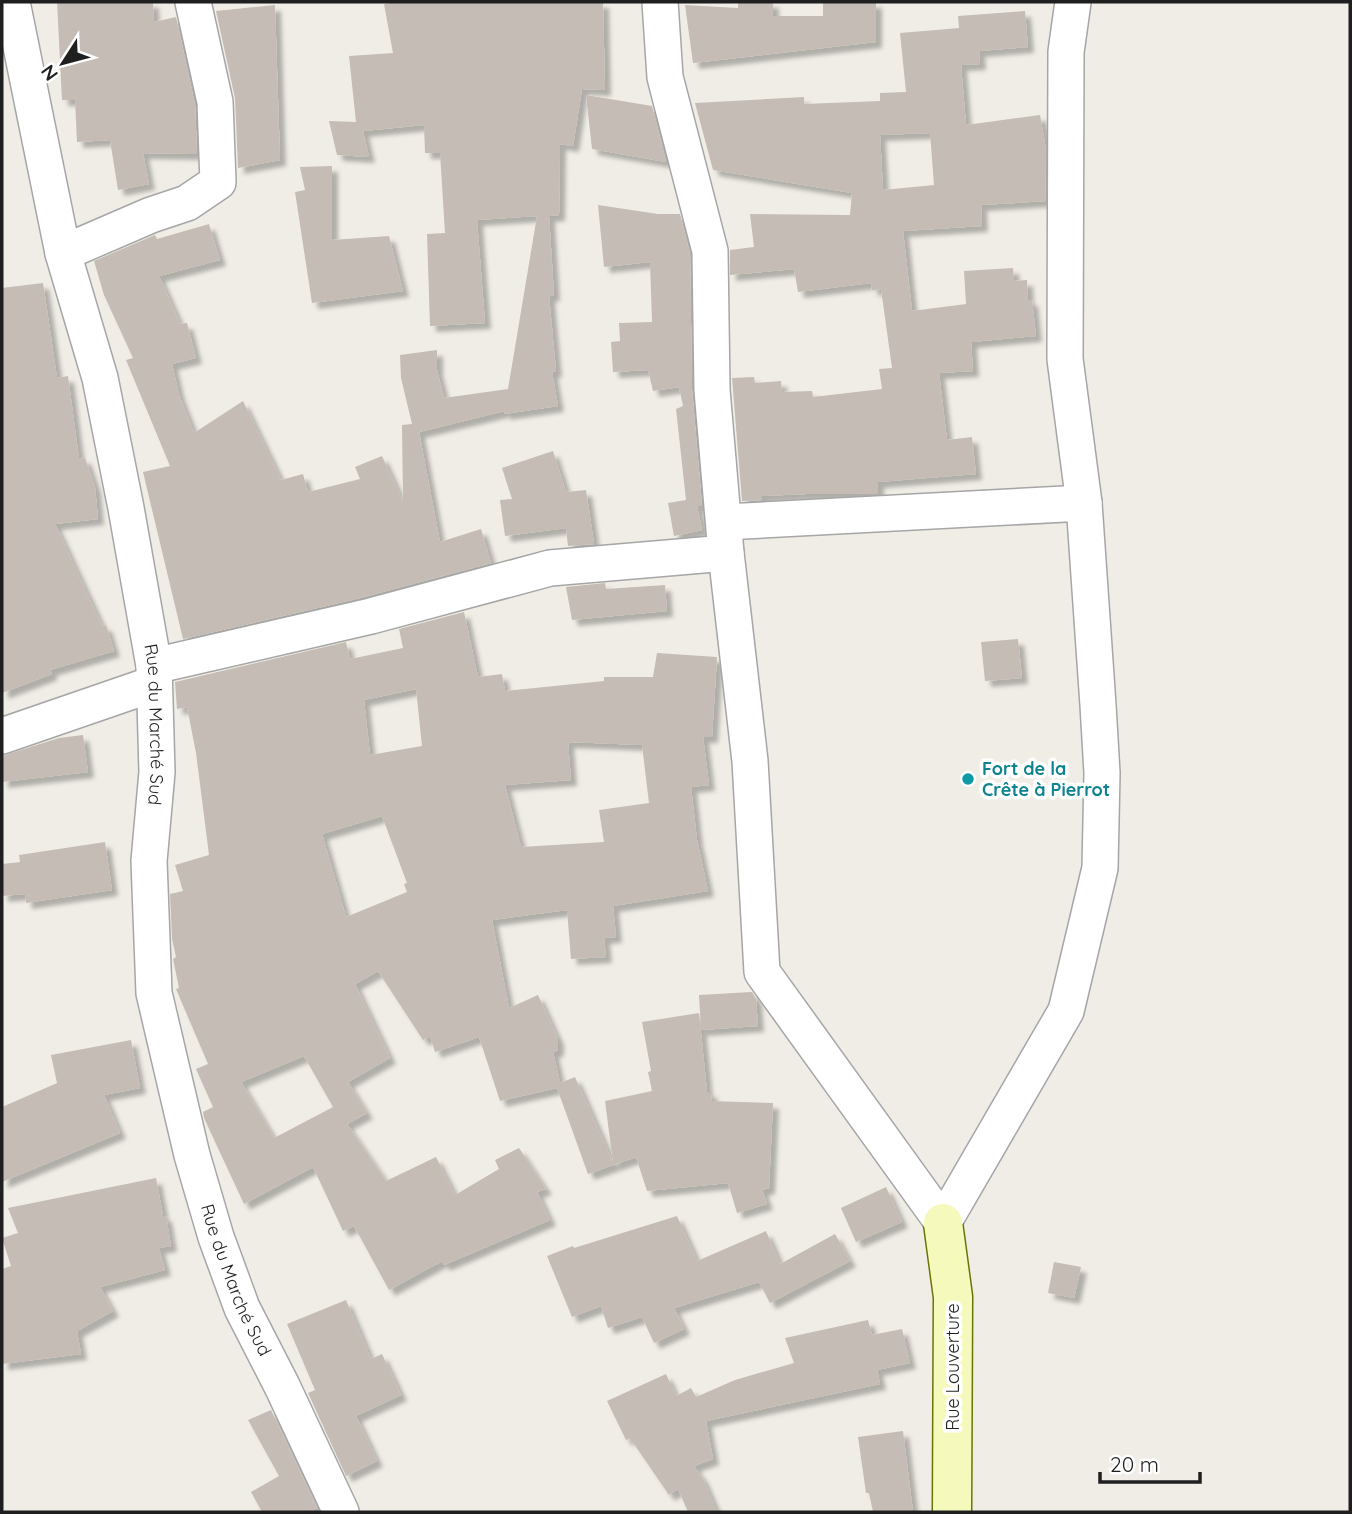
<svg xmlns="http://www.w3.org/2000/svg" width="1352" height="1514" font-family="Quicksand,sans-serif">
  <defs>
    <filter id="shadow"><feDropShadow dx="6" dy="6" stdDeviation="2" flood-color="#0004"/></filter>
  </defs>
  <rect width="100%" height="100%" fill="#f0ede6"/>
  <path fill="#c5bcb5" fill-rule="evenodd" filter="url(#shadow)" d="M57 2H153L154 22 176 17 195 105 197 154 143 153 149 184 118 190 110 140 77 142 75 100H62Z
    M398 2H603L605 90 582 89 573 146 560 144 559 215 549 216 554 295 549 296 556 371 552 372 558 406 504 414 505 411 419 432 440 542 481 529 491 563 356 599 183 639 143 472 170 466 126 360 133 358 104 295 94 261 155 235 157 239 209 224 220 260 159 276 180 324 187 323 196 358 172 364 179 395 194 433 243 401 281 480 303 474 308 492 360 479 355 467 382 456 403 502 402 425 412 424 401 378 400 355 437 350V370L444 398 508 389 537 216 477 220 485 323 430 326 427 234 445 233 440 153H425L424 125 363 131 369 157 337 155 329 121 356 122 349 56 393 53 384 4Z
    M738 2H773V16H823V2H876V42L693 63 685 5 738 8Z
    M275 5 280 160 238 168 235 98 216 11Z
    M1025 11 1028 47 979 51 980 64 961 65 966 125 1040 115 1046 150 1045 201 981 205 982 226 903 231 912 311 966 304 964 271 1013 268 1014 281 1027 280 1028 300H1032L1036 336 971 342 973 371 939 373 947 440 972 437 976 474 878 482V494H806L762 496V500L742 501 732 378 754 377 755 383 781 381 782 392 812 391 813 397 882 389 879 369 892 368 881 289 872 290 871 283 798 292 794 269 730 275V250L754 247 750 214 850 215 852 193 713 170 695 103 804 97V104L880 101V93L906 92 900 33 959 28 958 16ZM930 133 934 185 883 190 880 135Z
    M586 95 652 106 666 162 592 149Z
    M332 166V240L389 236 403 291 312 303 295 192 305 190 300 167Z
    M598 205 658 214H680L690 254 692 390 702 506H697L702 530 674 536 668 503 686 500 676 409 683 406 679 387 653 391 648 370 613 372 611 342 620 341 619 323 652 322 650 262 604 267Z
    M43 283 57 378 68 376 79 459 85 458 95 487 98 519 55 524 102 626 106 625 114 651 50 670 52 674 2 693V288Z
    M553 451 566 492 586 490 594 544 568 546 566 528 505 536 500 500 512 499 502 468Z
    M605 583 606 589 665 585 667 611 572 620 566 587Z
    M464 612 478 677 502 674 505 691 604 681V677H653L657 653 717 657 712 737H703L709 785 691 787 697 840 708 891 613 906 616 937 604 938 606 957 571 959 567 910 492 920 509 1008 538 995 558 1039V1050L553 1052 560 1083 575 1077 613 1163 605 1101 652 1091 648 1072 651 1071 642 1022 699 1013 707 1092H712L711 1101 773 1103 769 1188 762 1190 767 1204 737 1213 728 1183 647 1191 636 1157 588 1174 557 1088 500 1101 479 1037 435 1052 430 1036 423 1040 378 971 355 984 390 1058 348 1082 367 1113 347 1124 386 1181 436 1157 455 1195 499 1169 495 1160 519 1148 546 1189 537 1192 550 1220 444 1265 442 1261 389 1290 354 1226 343 1231 313 1167 244 1204 204 1118 203 1112 213 1107 196 1069 208 1064 176 989 179 988 173 959 176 957 172 939 170 894 183 891 175 865 209 855 196 753 187 707 177 709 175 682 346 642 350 659 403 648 399 629ZM416 689 422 746 370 755 364 700ZM568 742 642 745 649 803 599 810 604 842 521 847 505 785 571 780ZM382 816 407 883 404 884 407 892 346 917 322 834ZM304 1056 333 1107 274 1138 241 1082Z
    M1018 639 1022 678 985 681 981 642Z
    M83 735 88 772 2 782V756L59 738Z
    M105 842 112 890 26 903 25 894 2 896V864L20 862 19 855Z
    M752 992 756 999 758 1026 701 1030 699 995Z
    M131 1040 140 1088 104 1095 120 1133 2 1182V1107L57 1083 51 1055Z
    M156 1178 163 1216H166L171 1246 159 1248 165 1270 100 1287 113 1311 77 1331 81 1354 2 1364V1269L11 1266 2 1238 18 1233 8 1208Z
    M886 1187 902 1222 856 1242 841 1208Z
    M677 1216 697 1261 766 1231 780 1264 835 1234 850 1261 770 1303 759 1282 674 1308 684 1329 654 1343 642 1317 608 1328 601 1306 572 1317 547 1256 573 1246 574 1248Z
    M1054 1262 1081 1267 1074 1298 1048 1293Z
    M346 1300 371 1359 382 1354 401 1395 356 1416 377 1461 346 1476 308 1393 315 1390 287 1324Z
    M868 1320 872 1335 902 1329 910 1363 877 1370 880 1384 706 1421 713 1459 694 1466 703 1479 717 1512H688L678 1489 669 1495 630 1438 626 1440 607 1401 666 1374 676 1396 691 1388 696 1397 735 1380 794 1363 785 1338Z
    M271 1410 317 1508 309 1512H262L251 1492 279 1476 248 1420Z
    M903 1431 913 1512H873L869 1493H866L858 1437Z"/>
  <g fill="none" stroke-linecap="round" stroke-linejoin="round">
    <defs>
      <g id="minor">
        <path id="s1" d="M12 2 63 253 100 378 126 508 154 666 157 772 149 861 154 993 192 1155 216 1237 242 1308 282 1386 341 1512"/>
        <path d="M660 2 665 77 710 251 712 390 726 553 750 761 762 972 943 1223 1066 1011 1100 868 1102 773 1098 705 1084 503 1065 359 1066 52 1073 2"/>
        <path d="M63 253 151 215 187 203 218 182 215 102 193 2"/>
        <path d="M725 522 1084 503"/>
        <path d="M154 666 371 616 550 568 726 553"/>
        <path d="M2 736 153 684"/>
      </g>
      <path id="secondary" d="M943 1223 953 1297 952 1512"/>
    </defs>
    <use href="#minor" stroke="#a6a6a6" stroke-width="38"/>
    <use href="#secondary" stroke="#697606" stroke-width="41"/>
    <use href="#minor" stroke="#fff" stroke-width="35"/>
    <use href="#secondary" stroke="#f5f9bb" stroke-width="38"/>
  </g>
  <circle fill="#0f9aa8" stroke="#fff" stroke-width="2.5" cx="968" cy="779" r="7"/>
  <g text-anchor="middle" stroke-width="7" stroke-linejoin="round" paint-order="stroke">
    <g font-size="18" fill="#1f1f1f" stroke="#fff">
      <text dy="6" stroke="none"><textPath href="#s1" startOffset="738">Rue du Marché Sud</textPath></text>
      <text dy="6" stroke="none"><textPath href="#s1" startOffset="1306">Rue du Marché Sud</textPath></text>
      <text transform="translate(953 1367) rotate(-90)" y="6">Rue Louverture</text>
    </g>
    <g font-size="18" font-weight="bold" fill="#0d838f" stroke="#fff" text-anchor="start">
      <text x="982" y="775">Fort de la<tspan x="982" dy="21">Crête à Pierrot</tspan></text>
    </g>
  </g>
  <rect width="1352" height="1514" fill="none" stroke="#1f1f1f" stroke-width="7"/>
  <g transform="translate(63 63) rotate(234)" stroke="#ffffff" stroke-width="5" paint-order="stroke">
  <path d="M0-5L12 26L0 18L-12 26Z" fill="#1f1f1f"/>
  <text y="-10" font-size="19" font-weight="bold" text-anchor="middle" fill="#1f1f1f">N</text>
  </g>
  <path d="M1100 1472v10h100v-10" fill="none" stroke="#1f1f1f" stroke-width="3.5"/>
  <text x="1110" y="1472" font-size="21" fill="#1f1f1f" stroke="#ffffff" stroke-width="5" paint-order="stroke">20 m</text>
</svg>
